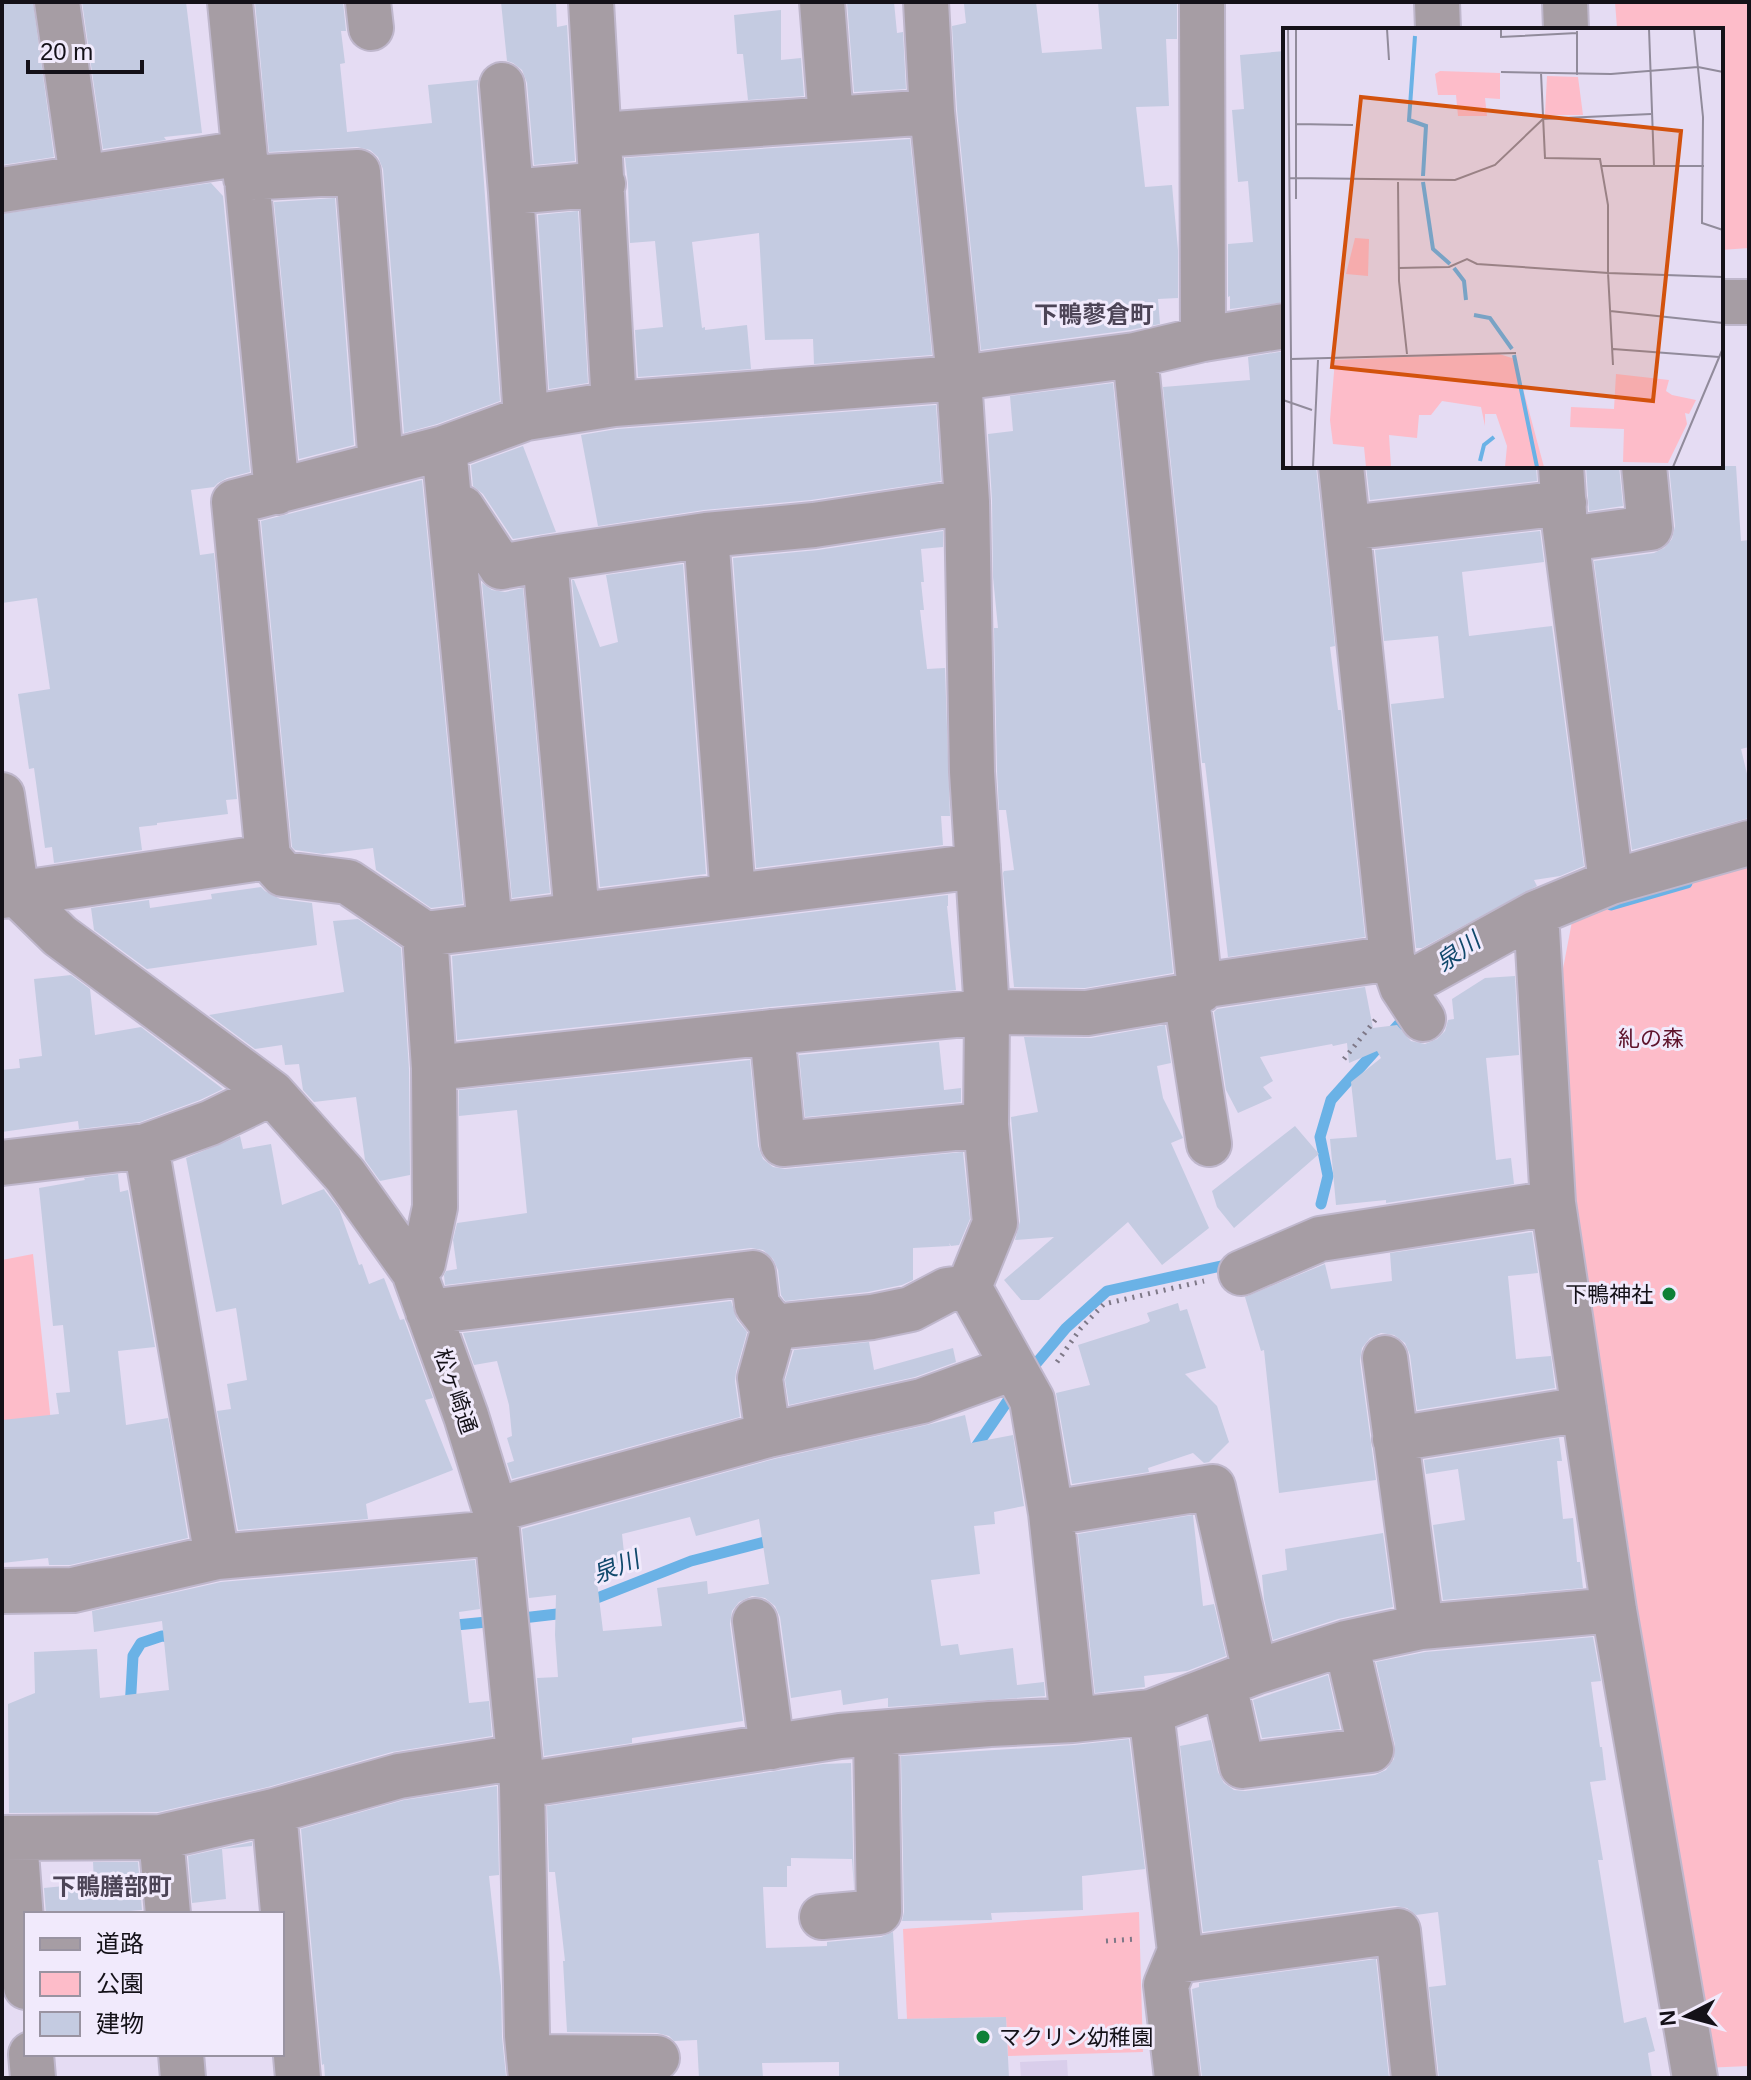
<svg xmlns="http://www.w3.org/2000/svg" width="1751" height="2080" font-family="Helvetica,'Noto Sans JP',sans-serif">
  <rect width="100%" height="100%" fill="#e5dcf3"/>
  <path fill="#d9ceeb" d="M1067 2060 1068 2078H1021L1020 2062Z"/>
  <path fill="#fdbcc9" d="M1615 2H1749V248L1721 250V30H1598L1617 28Z
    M1749 857V2066L1703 2068 1688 1998 1629 1550 1550 1037 1574 911Z
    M33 1254 53 1441 2 1459V1260Z
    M1139 1912 1143 2052 1008 2056 1006 2017 907 2019 903 1929Z"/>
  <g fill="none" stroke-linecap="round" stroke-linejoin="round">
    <path stroke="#6ab2e6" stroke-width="11" d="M1611 905 1687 883
      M1321 1204 1328 1176 1320 1137 1331 1100 1408 1014
      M1029 1372 1066 1328 1107 1291 1230 1264
      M971 1454 1016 1389
      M587 1602 691 1561 776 1539
      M514 1619 557 1614 568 1610
      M446 1626 497 1621
      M130 1709 133 1656 141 1643 162 1636 178 1638"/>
  </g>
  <path fill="#c4cbe1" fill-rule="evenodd" d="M2 2H33L54 157 2 165Z
    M82 2H186L202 133 164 137 166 140 103 149Z
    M255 2H343L346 31H341L345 63 340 64 347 132 432 123 428 85 478 80 477 87 500 401 437 424 404 433 383 169 378 157 370 150 357 147 269 152Z
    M501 2H556L557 27 567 25 575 161 534 165 527 83 522 70 513 63 507 61Z
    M847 2H894L897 33 903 32 906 89 854 92Z
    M985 2H1036L1042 53 1102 49 1098 2H1177V39H1166L1169 106 1136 107 1145 187 1172 185 1178 250V298L1158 299 1160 324 1130 330 981 350 957 110 952 26 966 23 964 4Z
    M781 10V60L801 58 804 96 748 100 743 54H737L734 15Z
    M1285 51V302L1230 309V296L1228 297V244L1253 242 1248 181 1238 182 1232 110 1244 109 1240 55Z
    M910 139 932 355 814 364 813 339 765 340 759 233 692 242 702 328 705 327V330L747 325 751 369 638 377 635 330 663 327 655 241 630 243 628 183 625 158Z
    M211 183 223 196 250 472 227 478 218 483 214 487 191 490 200 555 214 553 237 799 226 800 228 814 157 823V825L139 827 142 850 54 863 52 847 45 848 34 768 29 769 18 694 50 689 37 598 2 603V214Z
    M335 198 354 445 299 459 274 202Z
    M578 211 588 383 549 389 538 215Z
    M1285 351V466H1316L1335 646 1330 647 1338 710H1341L1365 937 1228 957 1205 763H1202L1163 387 1250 380 1248 357Z
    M1113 383 1173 973 1085 988 1014 987 1003 873 1004 871 1014 870 1006 810H999L997 771 994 628H998L993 577 992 500 988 434 1013 431 1010 396Z
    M936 405 941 481 811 500 704 510 598 526 581 435 617 429Z
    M523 446 556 532 513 539 483 494 473 486 471 465Z
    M1366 466H1536L1537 481 1370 500Z
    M1586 466H1619L1623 506 1589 511Z
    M1669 466H1736L1741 541 1749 540V747L1741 749 1749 782V818L1632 850 1594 561 1654 553 1664 548 1672 539 1675 526Z
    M422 480 463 904 431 908 376 870 373 848 323 854 295 850 292 847 261 521Z
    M943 531V547L921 549 924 582H921L924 610H920L927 669 945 668 950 816H941L943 845 756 868 733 558 818 550Z
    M1540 531 1544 562 1462 572 1469 636 1552 626 1584 866 1560 876 1534 880 1537 886 1422 948H1416L1391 704 1444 698 1438 636 1384 641 1375 550Z
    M683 564 706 874 600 887 572 580H574L600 647 618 642 606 575Z
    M482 583 492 590 505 592 523 588 550 893 512 898Z
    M261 887 265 891 280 899 312 903 317 945 147 969 94 930 91 908 149 900 150 908 212 899 211 894Z
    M948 895V906H947L956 990 770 1007 457 1040 452 956Z
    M358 919 401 948 409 1069 410 1175 380 1181 365 1160 356 1097 314 1102 303 1090 299 1064 285 1065 282 1045 255 1049 209 1015 344 992 333 921Z
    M71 975 90 989 95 1035 141 1027 223 1089 200 1100 140 1122 79 1129 78 1121 2 1132V1070L20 1068 19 1059 42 1056 34 979Z
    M1515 976 1519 1055 1486 1058 1496 1160 1511 1158 1514 1184 1386 1203V1200L1336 1205 1330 1139 1357 1137 1351 1082 1381 1058 1377 1051 1349 1063 1347 1043 1333 1046 1332 1044 1260 1057 1273 1081 1263 1087 1272 1098 1238 1113 1226 1090 1214 1012 1217 1009 1365 987 1373 1028 1397 1025 1411 1041 1425 1044 1437 1039 1445 1031 1448 1020 1454 1019 1452 999 1485 978Z
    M1165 1025 1171 1063 1157 1066 1163 1098 1183 1138 1171 1143 1209 1228 1162 1265 1128 1222 1039 1300H1021L1004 1280 1054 1237 1015 1240 1020 1221 1011 1117 1038 1112 1024 1037 1091 1038Z
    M939 1042 944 1090 961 1088V1102L805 1117 799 1055Z
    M750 1060 758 1146 763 1159 773 1167 785 1169 963 1152 970 1219 959 1245 951 1246 949 1243 950 1246 913 1248V1280L902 1285 868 1292 785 1301 781 1295 778 1270 773 1259 763 1250 751 1248 445 1285 444 1275 446 1271 457 1269 453 1240 457 1223 527 1213 517 1110 459 1116V1090Z
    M1295 1126 1319 1154 1234 1228 1217 1207 1212 1191Z
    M240 1136 243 1149 271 1144 282 1205 324 1189 325 1191 339 1209 359 1265 362 1264 369 1284 384 1278 400 1320 404 1319 433 1398 425 1400 453 1470 366 1504 368 1519 238 1530 217 1411 231 1409 227 1384 247 1380 236 1308 216 1312 186 1158Z
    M118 1174 120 1192 128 1190 155 1347 118 1351 126 1425 168 1418 188 1538 70 1565H49L48 1558 2 1563V1420L59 1414 56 1393 70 1392 63 1325 53 1326 39 1188 85 1180 84 1178Z
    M1532 1232 1538 1273 1508 1276 1516 1359 1551 1356 1555 1388 1417 1410 1410 1355 1405 1343 1394 1335 1381 1333 1370 1338 1362 1348 1360 1361 1376 1480 1279 1493 1264 1350 1261 1351 1245 1297 1325 1264 1331 1289 1392 1281 1390 1253Z
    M731 1301 737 1320 747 1332 736 1372 735 1381 740 1417 512 1479 507 1463 514 1461 507 1438 512 1436 509 1405 497 1361 474 1365 463 1333Z
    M1178 1303 1180 1311 1187 1309 1206 1368 1185 1374 1217 1406 1229 1442 1209 1462 1204 1463 1193 1453 1148 1468 1149 1472 1072 1484 1056 1393 1090 1385 1078 1345 1147 1323 1150 1321 1147 1313Z
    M869 1342 874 1370 953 1348 956 1362 915 1377 789 1405 785 1380 794 1350Z
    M965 1415 971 1443 1013 1435 1024 1506 994 1512 995 1524 974 1526 980 1574 931 1580 941 1646 958 1644 960 1655 1013 1648 1017 1685 1044 1682 1045 1696 888 1707V1698L843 1705 841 1690 791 1698 780 1617 775 1606 765 1598 752 1596 739 1602 732 1611 730 1624 743 1721 632 1738V1743L544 1756 537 1678 558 1677 555 1635 556 1595 529 1598 522 1529 774 1459 927 1425ZM690 1517 696 1536 759 1519 769 1584 708 1594 707 1581 657 1588 662 1626 603 1631 595 1565 625 1562 622 1534Z
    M1559 1438 1562 1461H1557L1563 1519 1573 1518 1577 1562H1580L1583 1588 1443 1600 1433 1525 1465 1520 1458 1469 1426 1474 1424 1460Z
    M1193 1515 1203 1606 1214 1604 1226 1656 1187 1671 1144 1676 1145 1687 1095 1693 1078 1534Z
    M1383 1533 1393 1607 1338 1619 1273 1640 1264 1599 1262 1575 1287 1570 1285 1549Z
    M475 1560 480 1609 459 1612 469 1703 489 1701 492 1736 392 1752 268 1787 158 1812 9 1813 8 1704 35 1693 34 1652 97 1649 100 1698 169 1690 162 1621 94 1632 92 1611 221 1582Z
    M1593 1637 1601 1681 1591 1682 1600 1747H1602L1606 1780 1590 1782 1603 1860H1598L1624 2023 1646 2017 1655 2051 1648 2053 1652 2078H1439L1429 1987 1446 1985 1438 1912 1416 1915 1407 1908 1395 1906 1203 1932 1180 1746 1211 1740 1218 1772 1224 1783 1234 1790 1245 1791 1375 1775 1386 1770 1394 1759 1395 1745 1376 1662 1425 1652Z
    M1328 1675 1340 1729 1262 1738 1253 1700Z
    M1129 1739 1145 1869 1082 1876 1083 1910 991 1913 992 1920 902 1921 904 1912 901 1756 1074 1745Z
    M851 1763 854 1889 852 1859 791 1858V1866H787V1887H763L766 1948 827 1946V1942L881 1937 893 1932 898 2019 1006 2017 1009 2078H839V2062L762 2063 763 2078H699L697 2040 674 2041 669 2036 657 2033 567 2032 563 1961H565L555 1872H549L547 1806 823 1764Z
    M497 1786 499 1875 489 1876 501 1986 502 2037 506 2076 487 2078H325L324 2064 322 2065 301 1829 404 1800Z
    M252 1842V1846L222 1849 226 1899 192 1903 188 1856Z
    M93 1862H138L142 1910 94 1914H46L44 1888 94 1883Z
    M1376 1959 1389 2078H1202L1192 1989 1199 1987V1983Z"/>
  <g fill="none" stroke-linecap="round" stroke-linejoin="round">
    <defs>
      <path id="minor" d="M57 2 82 177
        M230 2 277 492
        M368 2 371 28
        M591 2 614 404
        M822 2 831 119
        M1202 2 1203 339
        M1437 2 1438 30
        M1565 2 1566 30
        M502 85 511 192 526 418
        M600 135 932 112
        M246 178 358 172 381 464
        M2 190 244 153
        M511 192 603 184
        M1721 302H1749
        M1135 355 1200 991
        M444 448 490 926
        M1341 466 1392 958 1402 987 1423 1019
        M450 507 462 508 501 567 545 559
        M1348 528 1564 503
        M706 535 733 895
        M1567 539 1650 528 1644 466
        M2 795 17 894
        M268 857 283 874 348 882 425 934 978 866
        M1611 882 1749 843
        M17 894 60 936 272 1093 345 1175 414 1272 466 1416 495 1510 522 1785 527 2036 531 2078
        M2 896 268 857 234 502 444 448 526 418 614 404 959 378 932 112 926 2
        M1536 913 1553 1203 1614 1610 1695 2078
        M577 915 545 559 706 535 814 525 967 502
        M1402 987 1536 913 1611 882 1565 529 1561 466
        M1186 996 1209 1144
        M772 1032 783 1144 986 1125
        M434 1068 772 1032 987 1012 1087 1013 1194 995 1207 985 1392 958
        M146 1146 217 1557
        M2 1163 146 1146 210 1123 272 1093
        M414 1272 423 1263 435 1207 434 1068 425 934
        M1241 1273 1320 1239 1553 1203
        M969 1287 995 1223 986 1125 987 1012 972 772 967 502 959 378 1135 355 1203 339 1285 326
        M969 1287 1032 1400 1051 1513 1073 1720
        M428 1312 753 1273 757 1305 774 1327 760 1378 768 1435
        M774 1327 872 1317 911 1309 947 1290 969 1287
        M1385 1358 1421 1627
        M1395 1439 1584 1409
        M495 1510 768 1435 922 1401 1013 1368
        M1051 1513 1213 1487 1255 1672
        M2 1591 73 1590 217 1557 496 1533
        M755 1621 772 1747
        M1224 1684 1242 1766 1371 1750 1346 1643
        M1151 1712 1180 1951 1166 1985 1177 2078
        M522 1785 840 1736 990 1724 1073 1720 1151 1712 1255 1672 1346 1643 1421 1627 1614 1610
        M274 1811 298 2078
        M161 1837 168 1914
        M2 1838 161 1837 274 1811 399 1776 519 1757
        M15 1839 26 1987
        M822 1917 879 1912 876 1734
        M1176 1961 1398 1931 1414 2078
        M31 2054 33 2078
        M181 2054 183 2078
        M529 2057 657 2058"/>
    </defs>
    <use href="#minor" stroke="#bfb7cc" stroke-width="48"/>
    <path stroke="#7e7887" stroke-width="5" stroke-dasharray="2 6" stroke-linecap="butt" d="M1344 1059 1376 1019
      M1057 1362 1081 1328 1104 1304 1204 1281
      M1106 1941 1137 1939"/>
    <use href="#minor" stroke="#a69da4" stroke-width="44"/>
  </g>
  <g fill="#0e8037" stroke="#f1eafc" stroke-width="3">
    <circle cx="1669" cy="1294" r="8"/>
    <circle cx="983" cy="2037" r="8"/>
  </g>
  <g text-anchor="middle" stroke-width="6" stroke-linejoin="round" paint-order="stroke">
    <g font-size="22" fill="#5e132c" stroke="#f1eafc">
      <text x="1651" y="1046">糺の森</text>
    </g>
    <g font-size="22" fill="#141118" stroke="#f1eafc" text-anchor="end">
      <text x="1653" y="1302">下鴨神社</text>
      <text x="999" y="2045" text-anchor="start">マクリン幼稚園</text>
    </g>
    <g font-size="22" fill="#141118" stroke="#f1eafc">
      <text transform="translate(456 1391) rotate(71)" y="8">松ヶ崎通</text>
    </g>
    <g font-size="24" font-weight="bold" fill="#4c4456" stroke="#f1eafc">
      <text x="1094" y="323">下鴨蓼倉町</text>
      <text x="112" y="1895">下鴨膳部町</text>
    </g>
    <g font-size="24" font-style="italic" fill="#11496c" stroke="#f1eafc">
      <text transform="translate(1458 952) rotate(-35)" y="8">泉川</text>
      <text transform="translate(616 1567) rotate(-21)" y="8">泉川</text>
    </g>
  </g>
  <g transform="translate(1283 28)">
    <rect width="440" height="440" fill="#e5dcf3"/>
    <path d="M157 43 217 45V71L202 70 204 88H175L173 67H155L152 46ZM264 48 295 49 300 87H262ZM72 210 86 211 85 248 63 246ZM213 325 232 331 261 439H222L224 418 213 386H202V398L198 379 159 373 148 387H136L134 410 106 407 108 439H83L81 419 50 416 47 392 52 332ZM333 346 386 352 383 363 389 367 413 372 406 386 402 385 404 396 385 435 340 434 341 401 287 399 288 379 331 381Z" fill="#fdbcc9"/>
    <path fill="none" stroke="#6ab2e6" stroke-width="4" d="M132 8 126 92 143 98 140 148M140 154 150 221 167 236M171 240 181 253 183 272M191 287 207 290 229 321M231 327 254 439M197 433 201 417 211 409"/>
    <path fill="none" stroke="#918b9b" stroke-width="2" d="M5 1 9 439M13 1V171M104 1 106 32M218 1V9L294 5M366 1 371 138M411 1 420 89 419 195 440 202M294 3V47M218 44 328 46 415 39 440 44M258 45 262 130 317 131 325 177V245L440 249M260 91 368 86M13 96 70 97M318 138H421M7 150 172 152 212 137 260 91M115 154 116 253 124 326M116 240 166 239 184 231 194 236 325 245 330 337M327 283 440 295M330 321 436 329M8 331 233 325M0 372 29 382M30 439 35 332M390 439 440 320"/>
    <path fill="#d3520d" fill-opacity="0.15" stroke="#d3520d" stroke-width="4" d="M78 69 398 103 370 373 49 339Z"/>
    <rect width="440" height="440" fill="none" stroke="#141118" stroke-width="4"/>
  </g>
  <rect width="1751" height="2080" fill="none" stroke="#141118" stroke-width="8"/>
  <rect x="24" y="1912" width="260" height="144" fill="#f1eafc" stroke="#9993a1" stroke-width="2"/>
  <rect x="40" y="1938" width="40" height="12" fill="#a69da4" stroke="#9993a1" stroke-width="2"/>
  <text x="96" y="1952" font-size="24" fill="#141118">道路</text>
  <rect x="40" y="1972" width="40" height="24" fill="#fdbcc9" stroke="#9993a1" stroke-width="2"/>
  <text x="96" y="1992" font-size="24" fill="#141118">公園</text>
  <rect x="40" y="2012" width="40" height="24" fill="#c4cbe1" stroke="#9993a1" stroke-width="2"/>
  <text x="96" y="2032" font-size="24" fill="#141118">建物</text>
  <g transform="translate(1687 2016) rotate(264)" stroke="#f1eafc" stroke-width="6" paint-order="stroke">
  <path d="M0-6L14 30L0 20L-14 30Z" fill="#141118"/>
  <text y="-12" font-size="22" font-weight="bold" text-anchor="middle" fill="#141118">N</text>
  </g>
  <path d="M28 60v12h114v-12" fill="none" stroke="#141118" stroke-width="4"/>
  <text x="40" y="60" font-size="24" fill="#141118" stroke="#f1eafc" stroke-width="6" paint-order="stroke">20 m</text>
</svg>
